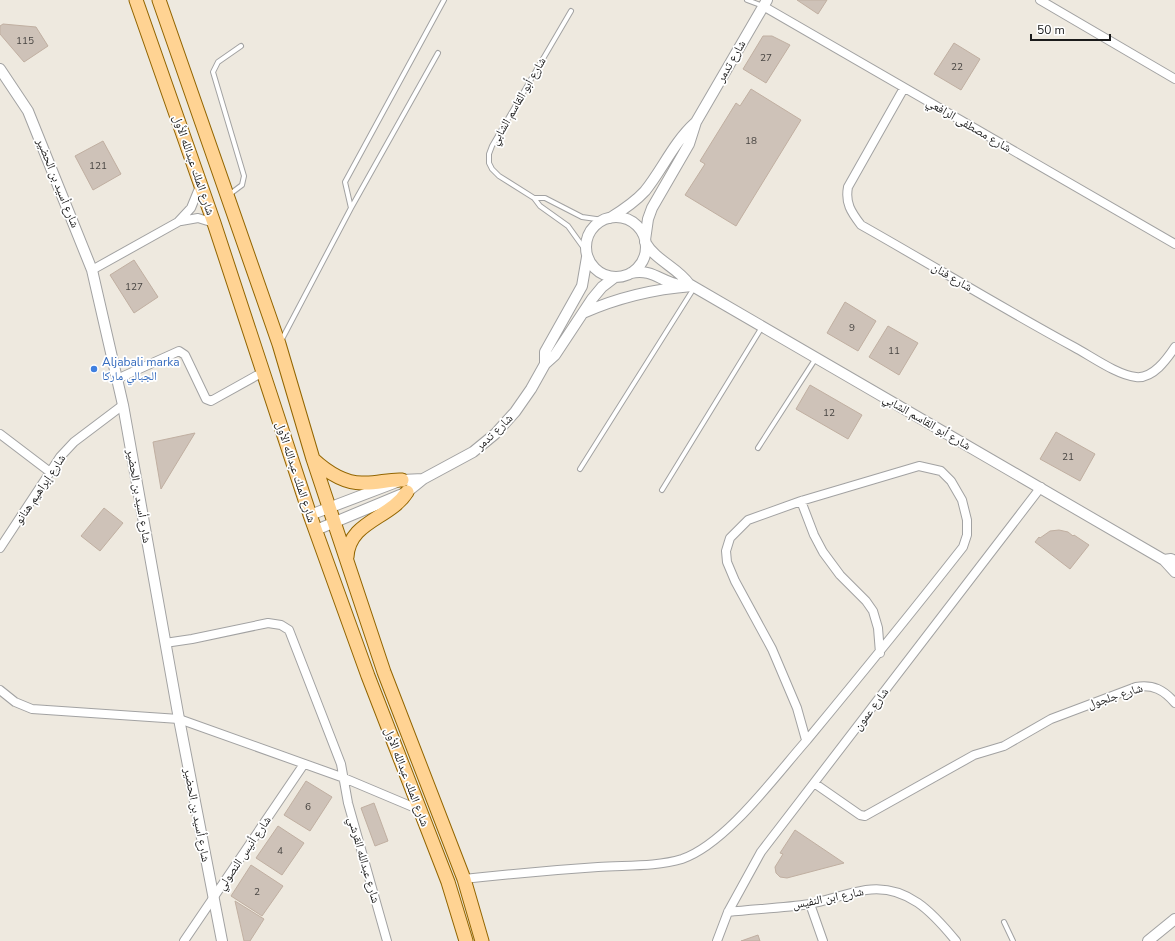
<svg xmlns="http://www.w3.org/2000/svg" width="1175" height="941" font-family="'Nunito Sans','Noto Naskh Arabic',sans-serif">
  <rect width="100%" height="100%" fill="#eee9df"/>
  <path fill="#cec2b8" stroke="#c0afa1" d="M797 0H827L818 14Z
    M3 24 36 27 48 46 24 62 0 34V26Z
    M763 36H772L790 45 766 83 743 69Z
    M954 43 980 59 961 90 934 74Z
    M751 89 801 120 736 226 685 195 705 164 700 161 736 103 740 106Z
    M103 141 121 174 93 190 75 156Z
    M134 260 158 297 134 313 110 275Z
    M845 302 876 321 858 351 827 333Z
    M888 326 918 343 899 375 869 357Z
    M810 385 862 415 848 439 796 409Z
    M1056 432 1095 454 1080 481 1040 459Z
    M195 433 161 489 153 442Z
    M104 508 123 523 100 551 81 536Z
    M1059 530 1068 532 1073 536 1074 535 1089 545 1070 569 1035 542 1039 537 1040 538 1050 531Z
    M306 781 332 797 310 831 284 815Z
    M374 803 388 841 375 846 361 808Z
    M278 826 304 843 282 875 256 858Z
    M795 830 844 863 787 878 780 877 776 873 775 867 783 854 780 853Z
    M251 865 283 886 262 916 231 896Z
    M235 901 264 919 250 941H244Z
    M758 935 760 941H741Z"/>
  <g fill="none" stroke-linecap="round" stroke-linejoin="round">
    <defs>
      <path id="service" d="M747 0 763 6
        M571 11 492 146 489 154V163L492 169 499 176 534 198 540 206 568 226 586 251
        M230 194 242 185 244 176 213 72 218 62 241 46
        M534 198H545L582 217 603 220
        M351 208 345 182 444 0
        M281 341 351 208 438 53
        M758 448 816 358
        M580 469 694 288
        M662 490 762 327
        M1004 922 1013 941"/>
      <path id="minor" d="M1040 0 1175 79
        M763 6 1175 244
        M904 88 848 187C845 203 851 212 861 225 932 265 1002 308 1074 347 1091 356 1117 375 1136 377 1153 379 1167 359 1175 347
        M181 221 198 218 214 223
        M92 270 178 222 191 208 200 186
        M117 379 179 351 185 355 206 399 211 401 263 372
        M0 434 50 472
        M801 501 814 535 823 552 840 575 866 601 873 611 878 628 880 653
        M0 548 60 457 74 442 123 405
        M165 643 192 639 268 623 281 625 289 630 341 764 348 803 387 941
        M0 690 15 702 32 709 179 719 344 778 420 810
        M814 783 860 815 865 816 974 755 1004 746 1051 719 1136 687C1153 684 1164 690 1175 703
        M464 879C509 874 553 870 598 867 625 865 656 867 682 859 726 844 776 775 807 740 860 676 912 612 963 547L967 535V520L962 500 951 481 941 471 919 466 801 501 748 520 730 538 726 551 727 562 735 581 772 649 797 708 806 740
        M810 904 823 941
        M728 912C755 909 783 908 810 904 829 900 847 893 866 890 907 884 933 913 956 941
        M184 941 304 764
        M717 941 728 912 761 852 1041 487"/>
      <path id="tertiary" d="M0 69 28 111 92 270 123 405 179 719 222 941
        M586 247a30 30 0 1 1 60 0a30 30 0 1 1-60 0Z
        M610 218C623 210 635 202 645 191 662 170 674 142 695 123
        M645 240 648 219 652 208 689 144 696 122 767 0
        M645 242C656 261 677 267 689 284L1164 560 1175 572
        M631 273C653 268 662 283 681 285
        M583 313C619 297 654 289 692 286
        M545 364V352L582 286 587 257
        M310 515 402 480 423 479
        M316 530 407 492 423 479 473 452 495 434 515 412 531 389 545 364 555 355 592 299 602 287 615 277
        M1164 560 1171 559 1175 561
        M1148 941 1175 919"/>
      <path id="primary" d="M136 0 214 223 310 515 368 676 448 882 466 941
        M159 0 279 344 313 459 384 672 464 879 482 941
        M313 459C326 471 344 483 362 483 376 484 389 479 402 480
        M347 557C349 521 390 519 407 492"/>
    </defs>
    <use href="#service" stroke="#a2a2a2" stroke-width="6"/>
    <use href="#minor" stroke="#a2a2a2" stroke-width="10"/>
    <use href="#tertiary" stroke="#a2a2a2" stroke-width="12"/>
    <use href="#primary" stroke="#926500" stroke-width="15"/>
    <use href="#service" stroke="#fff" stroke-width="4"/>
    <use href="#minor" stroke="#fff" stroke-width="8"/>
    <use href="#tertiary" stroke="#fff" stroke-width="10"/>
    <use href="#primary" stroke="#ffd393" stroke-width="13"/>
  </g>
  <circle fill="#3f7fe0" stroke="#fff" stroke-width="1.5" cx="94" cy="369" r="4"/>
  <g text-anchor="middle" stroke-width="3.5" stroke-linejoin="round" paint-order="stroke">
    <g font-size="10" fill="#484542">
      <text x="25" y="44">115</text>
      <text x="766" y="61">27</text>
      <text x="957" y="70">22</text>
      <text x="751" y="144">18</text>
      <text x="98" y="169">121</text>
      <text x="134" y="290">127</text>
      <text x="852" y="331">9</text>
      <text x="894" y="354">11</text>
      <text x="829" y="416">12</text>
      <text x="1068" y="460">21</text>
      <text x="308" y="810">6</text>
      <text x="280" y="854">4</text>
      <text x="257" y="895">2</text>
    </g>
    <g font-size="12" fill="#1b1b1b" stroke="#fff">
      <text transform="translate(731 61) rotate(-60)" y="4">شارع تدمر</text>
      <text transform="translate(518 101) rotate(-60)" y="4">شارع أبو القاسم الشابي</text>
      <text transform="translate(969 125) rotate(30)" y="4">شارع مصطفى الرافعي</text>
      <text transform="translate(194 165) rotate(71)" y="4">شارع الملك عبدالله الأول</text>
      <text transform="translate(58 183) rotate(68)" y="4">شارع أسيد بن الحضير</text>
      <text transform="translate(952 277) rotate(30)" y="4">شارع فنان</text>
      <text transform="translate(927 422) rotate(30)" y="4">شارع أبو القاسم الشابي</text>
      <text transform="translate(494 432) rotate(-44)" y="4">شارع تدمر</text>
      <text transform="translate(296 472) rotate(72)" y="4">شارع الملك عبدالله الأول</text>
      <text transform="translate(40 489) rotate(-56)" y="4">شارع إبراهيم هنانو</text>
      <text transform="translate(139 496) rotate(80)" y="4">شارع أسيد بن الحضير</text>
      <text transform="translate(1115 696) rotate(-18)" y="4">شارع جلجول</text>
      <text transform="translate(871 709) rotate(-53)" y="4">شارع عمون</text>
      <text transform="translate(407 777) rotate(69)" y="4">شارع الملك عبدالله الأول</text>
      <text transform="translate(197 815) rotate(79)" y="4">شارع أسيد بن الحضير</text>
      <text transform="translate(244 853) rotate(-56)" y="4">شارع أنيس النصولي</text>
      <text transform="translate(364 860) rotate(74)" y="4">شارع عبدالله القرشي</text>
      <text transform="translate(828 898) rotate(-11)" y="4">شارع ابن النفيس</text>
    </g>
    <g font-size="12" fill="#366cbe" stroke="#fff" text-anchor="start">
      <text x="102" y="366">Aljabali marka<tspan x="102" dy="14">الجبالي ماركا</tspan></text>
    </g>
  </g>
  <path d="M1031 34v6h79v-6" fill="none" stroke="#1b1b1b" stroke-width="2"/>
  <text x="1037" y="34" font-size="12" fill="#1b1b1b" stroke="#ffffff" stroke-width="3" paint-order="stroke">50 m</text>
</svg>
